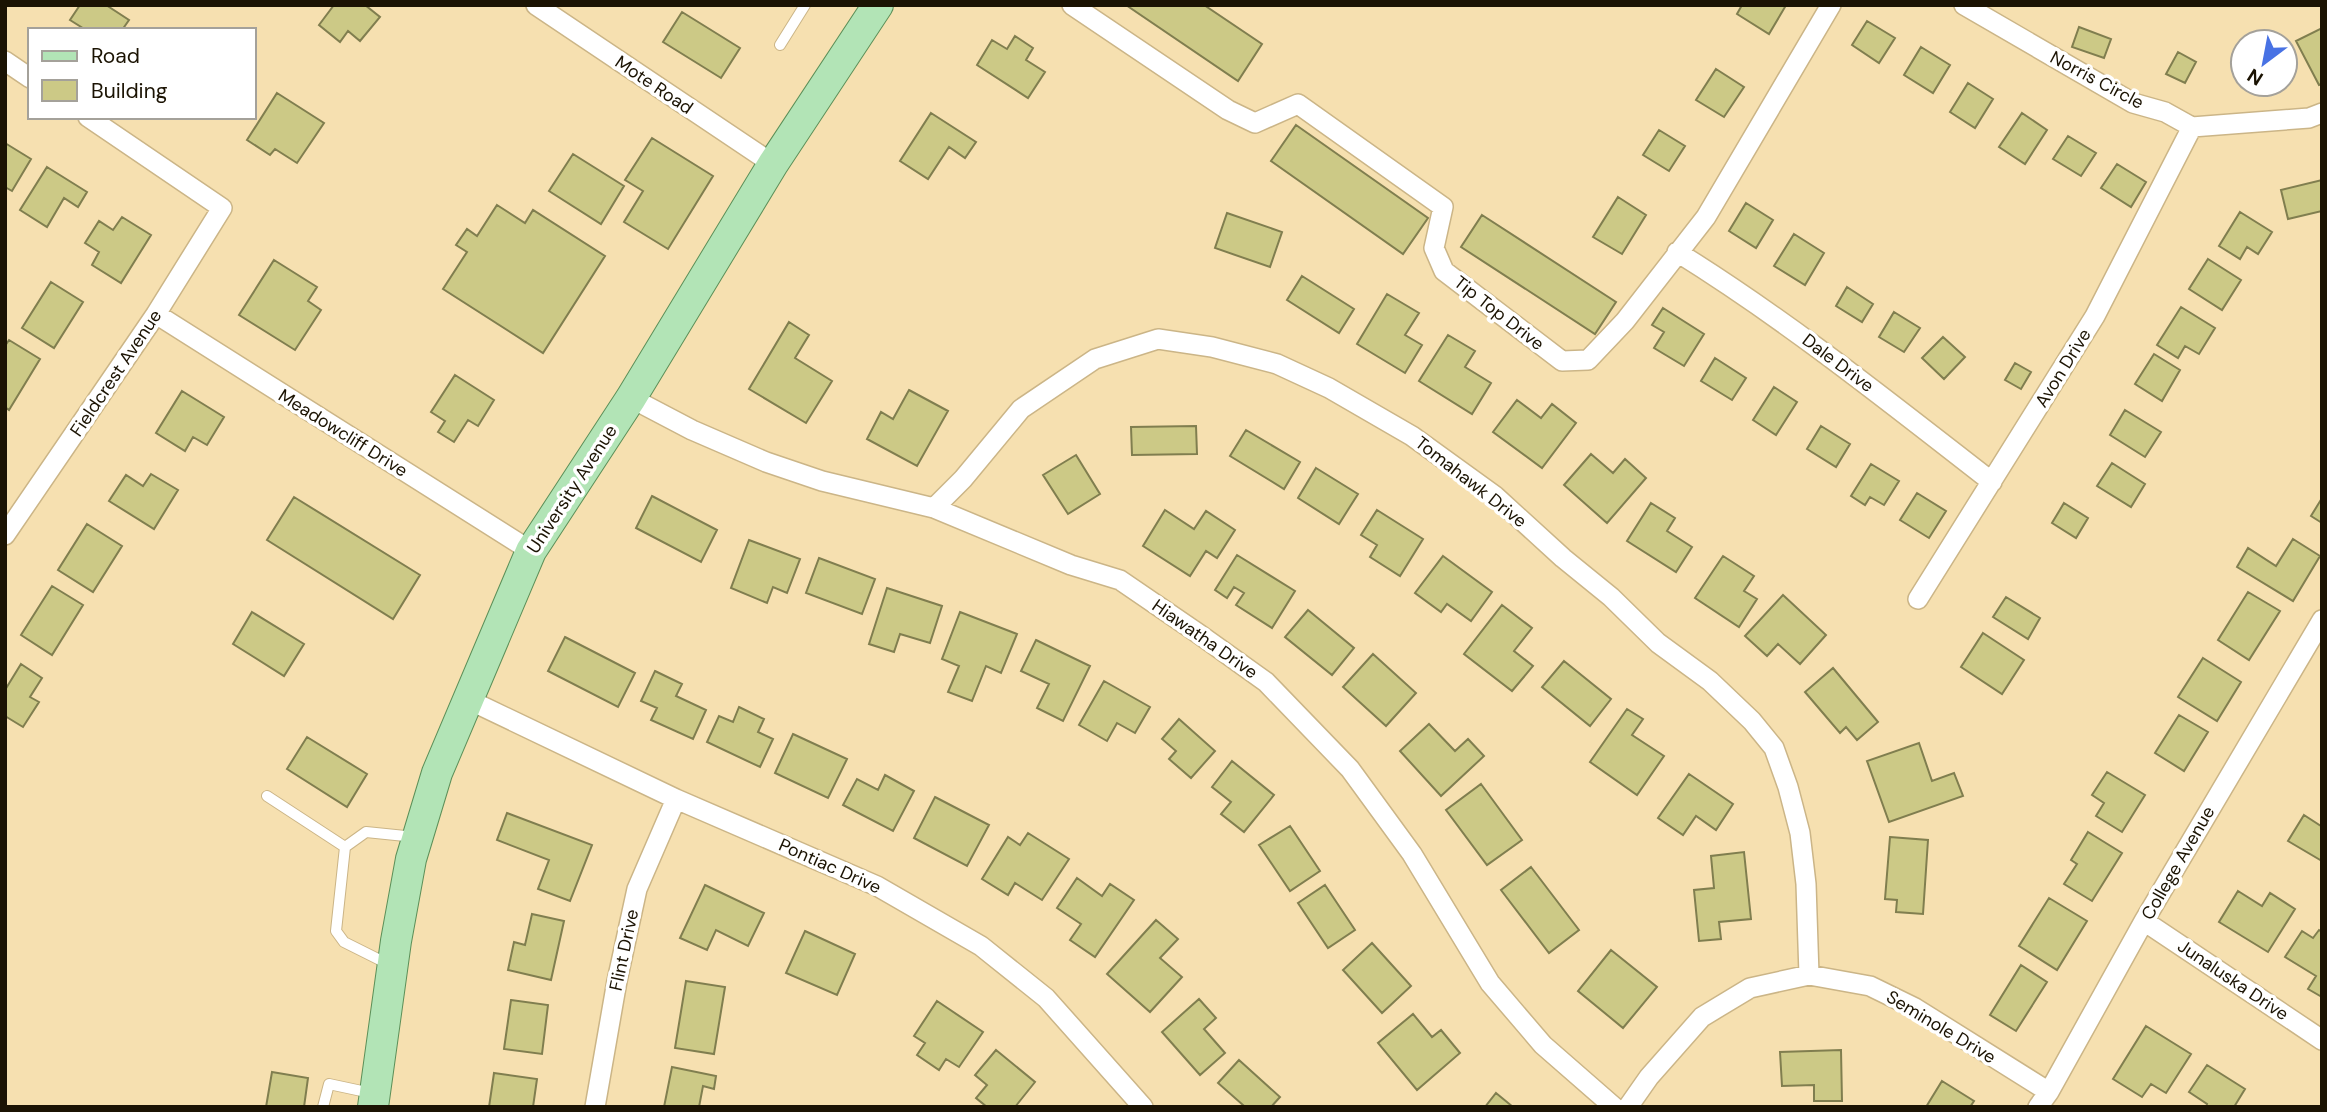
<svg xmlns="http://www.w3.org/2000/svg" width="2327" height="1112" font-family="'DM Sans',sans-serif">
  <rect width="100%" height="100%" fill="#f6e0b0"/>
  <path fill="#ccc986" stroke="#807e4f" stroke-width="2" d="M80 5H106L129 20 122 30H86L70 20Z
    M334 5H365L380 17 360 41 348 31 340 42 319 25Z
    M1126 5H1204L1262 44 1238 81Z
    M1742 5H1783L1785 7 1769 34 1737 14Z
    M682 12 740 48 721 78 663 42Z
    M1867 21 1895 38 1879 63 1852 45Z
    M2079 27 2111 39 2104 58 2072 47Z
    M2322 28V84L2319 85 2296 41Z
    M1015 36 1033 48 1026 60 1045 72 1028 98 977 65 992 40 1007 49Z
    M1921 47 1950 65 1933 93 1904 75Z
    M2178 52 2196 62 2185 83 2166 74Z
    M1716 69 1744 87 1724 117 1696 100Z
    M1968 83 1993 99 1975 128 1950 112Z
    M277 93 324 123 297 163 275 149 270 155 247 140Z
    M931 113 976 142 965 158 949 147 928 179 900 161Z
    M2022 113 2047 130 2025 164 1999 147Z
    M1296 125 1428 218 1403 254 1271 161Z
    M1659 130 1685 146 1669 171 1643 155Z
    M2068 136 2096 153 2081 176 2053 159Z
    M652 138 713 176 668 249 624 222 643 191 625 180Z
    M5 143 31 159 12 191 5 187Z
    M573 154 624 186 601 224 549 191Z
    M2117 164 2146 182 2131 207 2101 188Z
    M47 167 87 192 78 207 64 198 47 227 20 210Z
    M2322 180V211L2288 219 2281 190Z
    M1618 197 1646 215 1622 254 1593 237Z
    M1746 203 1773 220 1756 248 1729 231Z
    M497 205 525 223 533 210 605 256 543 353 443 289 467 252 456 245 467 229 477 236Z
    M2240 212 2272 232 2258 254 2247 247 2240 259 2219 246Z
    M1227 213 1282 232 1270 267 1215 248Z
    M1482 215 1616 302 1595 334 1461 247Z
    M122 217 151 235 121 283 92 265 99 252 85 243 99 221 113 230Z
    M1794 234 1824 253 1805 285 1774 266Z
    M2208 259 2241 280 2222 310 2189 289Z
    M274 260 317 287 308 301 321 310 295 350 239 315Z
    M1302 276 1354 309 1339 333 1287 300Z
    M51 282 83 302 54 348 22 328Z
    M1847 287 1873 304 1862 322 1836 306Z
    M1387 294 1419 313 1405 335 1422 345 1405 373 1357 344Z
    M2181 307 2215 328 2199 354 2185 346 2178 358 2157 345Z
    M1663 308 1704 334 1684 366 1654 348 1664 332 1652 325Z
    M1894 312 1920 328 1904 352 1879 337Z
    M789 322 809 335 795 358 832 381 806 423 749 389Z
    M1448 335 1475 351 1465 367 1491 383 1472 414 1419 381Z
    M1943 337 1965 357 1944 379 1922 358Z
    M9 340 40 359 9 410 5 407V346Z
    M2154 354 2180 370 2162 401 2135 384Z
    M1715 358 1746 378 1732 400 1701 381Z
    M2015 363 2031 372 2021 389 2005 380Z
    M455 375 494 400 478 426 468 420 454 442 438 432 445 421 431 412Z
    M1774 387 1797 402 1776 435 1753 420Z
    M909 390 948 411 917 466 867 439 881 412 893 419Z
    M182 391 224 417 207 445 193 437 185 451 156 433Z
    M1517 400 1541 418 1552 404 1576 423 1542 468 1493 432Z
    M2125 410 2161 432 2145 457 2110 435Z
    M1196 426 1197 454 1132 455 1131 427Z
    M1821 426 1850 444 1836 467 1807 449Z
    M1246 430 1300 462 1284 489 1230 456Z
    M1591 454 1613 473 1625 459 1646 478 1607 523 1564 485Z
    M1076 455 1100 494 1068 514 1043 475Z
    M2112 463 2145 484 2131 507 2097 486Z
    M1871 464 1899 481 1884 505 1870 497 1865 505 1851 496Z
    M1316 468 1358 494 1339 524 1298 498Z
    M151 474 178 490 154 529 109 501 126 475 143 486Z
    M1917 493 1946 511 1929 538 1900 520Z
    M652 496 717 530 701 562 636 528Z
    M294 497 420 575 393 619 267 540Z
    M2322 498V523L2311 516Z
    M1651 503 1675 518 1667 531 1692 547 1676 572 1627 541Z
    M2064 503 2088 518 2076 538 2052 523Z
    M1165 510 1194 529 1206 511 1235 530 1217 558 1206 551 1190 576 1143 546Z
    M1377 510 1423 539 1400 576 1370 557 1377 545 1361 535Z
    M87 524 122 546 93 592 58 570Z
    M2293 539 2320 556 2293 601 2237 567 2248 548 2276 566Z
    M749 540 800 559 787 593 773 587 767 603 731 588Z
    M1237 555 1295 591 1272 628 1236 605 1244 593 1234 587 1227 598 1215 590Z
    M1443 556 1492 592 1471 621 1447 604 1441 612 1415 593Z
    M1723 556 1754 576 1744 591 1757 599 1739 627 1695 598Z
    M819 558 875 579 862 614 806 593Z
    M52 586 83 605 52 655 21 635Z
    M887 588 942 606 930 643 900 634 894 652 869 644Z
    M2248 592 2280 611 2249 660 2218 640Z
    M1783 595 1826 635 1800 664 1778 644 1767 656 1745 636Z
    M2006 597 2040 618 2028 639 1993 617Z
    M1502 605 1532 628 1514 651 1533 666 1512 691 1464 654Z
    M1308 610 1354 648 1332 675 1285 637Z
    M252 612 304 644 284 676 233 644Z
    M960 612 1017 634 1001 673 986 666 972 701 948 692 959 666 942 659Z
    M1983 633 2024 660 2002 694 1961 667Z
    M565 637 635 673 618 707 548 671Z
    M1036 640 1090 666 1063 721 1037 708 1049 684 1021 671Z
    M1373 654 1416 693 1386 726 1343 687Z
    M2203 658 2241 682 2217 721 2178 697Z
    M1564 661 1611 699 1590 726 1542 687Z
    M21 664 42 678 30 697 39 702 23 727 5 716V690Z
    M1833 668 1878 722 1857 740 1846 727 1840 733 1805 692Z
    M655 671 682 684 676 696 706 710 693 739 651 720 657 708 641 701Z
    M1104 681 1150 707 1135 733 1117 723 1107 741 1079 725Z
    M739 707 764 719 758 732 773 739 760 767 707 742 719 716 733 722Z
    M1627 709 1643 719 1632 735 1664 756 1637 795 1590 762Z
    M2179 715 2208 732 2184 771 2155 753Z
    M1179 719 1215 751 1191 778 1169 759 1176 751 1162 739Z
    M1429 724 1455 751 1468 739 1484 756 1441 796 1400 751Z
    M793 734 847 759 828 798 775 773Z
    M307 737 367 774 347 807 287 769Z
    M1919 743 1932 781 1954 773 1963 796 1889 822 1867 761Z
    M1232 761 1274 795 1244 832 1221 814 1231 802 1212 787Z
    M2107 772 2145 795 2122 832 2096 816 2104 803 2092 795Z
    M1689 774 1733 804 1716 830 1696 816 1683 835 1658 818Z
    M885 775 914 791 893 831 843 805 857 779 878 790Z
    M1481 784 1522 840 1487 865 1446 810Z
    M935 797 989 825 967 866 914 838Z
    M507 813 592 845 570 901 538 889 549 860 497 840Z
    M2304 815 2321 826 2322 824V861L2288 841Z
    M1290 826 1320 871 1290 891 1259 845Z
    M2088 832 2122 853 2092 901 2064 884 2077 864 2071 860Z
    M1028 833 1069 859 1042 900 1015 883 1008 895 982 879 1008 837 1020 845Z
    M1890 837 1928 840 1923 914 1896 912 1897 900 1885 899Z
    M1744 852 1751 919 1719 922 1721 939 1699 941 1694 890 1714 888 1711 856Z
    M1531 867 1579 930 1549 953 1501 890Z
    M1077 878 1102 896 1110 884 1134 900 1095 957 1070 940 1081 924 1057 908Z
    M705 885 764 913 748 946 716 930 707 950 680 938Z
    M1325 885 1355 930 1328 948 1298 903Z
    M2238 891 2262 906 2270 893 2295 909 2268 952 2219 922Z
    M2049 898 2087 921 2057 970 2019 946Z
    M532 914 564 921 551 980 508 970 514 942 525 945Z
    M1156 920 1178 939 1160 958 1182 977 1150 1012 1107 974Z
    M2319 930 2322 932V997L2308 989 2316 976 2285 957 2302 931 2313 938Z
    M805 931 855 954 837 995 786 973Z
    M1372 943 1411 986 1382 1013 1343 970Z
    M1611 950 1657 987 1623 1028 1578 991Z
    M2021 965 2047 982 2016 1031 1990 1015Z
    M686 981 725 987 714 1054 675 1048Z
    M1199 999 1216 1018 1204 1029 1225 1053 1200 1075 1162 1032Z
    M511 1000 548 1005 542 1054 504 1049Z
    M937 1001 983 1032 959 1067 946 1059 939 1070 917 1055 925 1043 914 1036Z
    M1413 1014 1432 1037 1441 1030 1460 1053 1417 1090 1378 1043Z
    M2146 1026 2191 1054 2166 1093 2151 1084 2142 1097 2113 1079Z
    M996 1050 1035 1082 1015 1107H987L976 1098 987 1085 975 1075Z
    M1841 1050 1842 1101H1814V1085L1782 1086 1780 1052Z
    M1239 1060 1280 1097 1271 1107H1241L1243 1105 1218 1083Z
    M2207 1065 2245 1089 2234 1107H2206L2207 1104 2189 1092Z
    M672 1067 716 1076 714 1089 703 1086 699 1107H664Z
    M272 1072 308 1078 304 1107H266Z
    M494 1073 537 1079 533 1107H489Z
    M1942 1081 1974 1101 1970 1107H1926Z
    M1496 1093 1513 1107H1485Z"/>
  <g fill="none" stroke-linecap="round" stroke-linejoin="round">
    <defs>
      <path id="service" d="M780 45 805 5
        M267 796 345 847
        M388 964 344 942 336 931 345 847 366 832 415 837
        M323 1107 329 1084 371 1093"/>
      <path id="minor" d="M536 5 773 164
        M1072 5 1228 110 1255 123 1298 104 1443 207 1434 248 1444 271 1562 361 1588 360 1625 321 1706 217 1831 5
        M1964 5 2133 103 2165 112 2192 127 2309 118 2322 113
        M5 61 30 78
        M1677 252C1788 321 1889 402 1992 482
        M156 314 531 551
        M631 398 692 430 766 462 822 481 934 508 1071 565 1120 580 1199 634 1266 682 1350 769 1412 854 1490 983 1543 1045 1614 1107
        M934 508 963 479 1021 409 1095 359 1158 339 1212 347 1277 364 1329 388 1412 436 1495 496 1563 558 1611 597 1658 643 1710 681 1752 721 1774 748 1788 787 1800 833 1806 884 1809 975
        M5 535 156 314 222 208 88 117
        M1918 599 2095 316 2192 127
        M467 699 676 799 877 886 981 946 1046 998 1143 1107
        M2144 921 2322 1040
        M595 1107 617 981 637 889 676 799
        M1628 1107 1649 1077 1702 1017 1750 988 1809 975 1870 986 1915 1008 2049 1092
        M2038 1107 2049 1092 2144 921 2322 620"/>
      <path id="primary" d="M373 1107 396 941 411 859 437 773 531 551 631 398 773 164 878 5"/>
    </defs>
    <use href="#service" stroke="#cbb587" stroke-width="12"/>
    <use href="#minor" stroke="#cbb587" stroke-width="22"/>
    <use href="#primary" stroke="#5c8f58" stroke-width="32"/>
    <use href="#service" stroke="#fff" stroke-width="10"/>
    <use href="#minor" stroke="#fff" stroke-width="19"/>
    <use href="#primary" stroke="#b2e4b6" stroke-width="30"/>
  </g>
  <g text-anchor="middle" stroke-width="7" stroke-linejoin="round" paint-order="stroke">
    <g font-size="18" fill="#1b1303" stroke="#fff">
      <text transform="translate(2097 80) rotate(28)" y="6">Norris Circle</text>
      <text transform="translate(654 85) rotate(34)" y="6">Mote Road</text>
      <text transform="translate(1499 313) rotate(38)" y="6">Tip Top Drive</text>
      <text transform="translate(1838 363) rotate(37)" y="6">Dale Drive</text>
      <text transform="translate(2063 368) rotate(-58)" y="6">Avon Drive</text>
      <text transform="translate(116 373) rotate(-56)" y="6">Fieldcrest Avenue</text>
      <text transform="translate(343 433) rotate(32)" y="6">Meadowcliff Drive</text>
      <text transform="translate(1471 482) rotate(38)" y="6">Tomahawk Drive</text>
      <text transform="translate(572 489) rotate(-57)" y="6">University Avenue</text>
      <text transform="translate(1205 639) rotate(35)" y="6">Hiawatha Drive</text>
      <text transform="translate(2178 863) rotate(-60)" y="6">College Avenue</text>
      <text transform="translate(830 866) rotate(24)" y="6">Pontiac Drive</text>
      <text transform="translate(624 950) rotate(-78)" y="6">Flint Drive</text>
      <text transform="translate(2233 980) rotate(34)" y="6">Junaluska Drive</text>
      <text transform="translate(1941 1027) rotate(31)" y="6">Seminole Drive</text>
    </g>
  </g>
  <rect width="2327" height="1112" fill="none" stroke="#1b1303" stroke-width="14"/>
  <rect x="28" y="28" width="228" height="91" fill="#ffffff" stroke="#a4a19a" stroke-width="2"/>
  <rect x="42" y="51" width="35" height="10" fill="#b2e4b6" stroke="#a4a19a" stroke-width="2"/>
  <text x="91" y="63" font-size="21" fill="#1b1303">Road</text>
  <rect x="42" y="80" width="35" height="21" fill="#ccc986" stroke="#a4a19a" stroke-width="2"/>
  <text x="91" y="98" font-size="21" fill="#1b1303">Building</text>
  <g transform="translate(2264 63) rotate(212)"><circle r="33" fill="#ffffff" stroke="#a4a19a" stroke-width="2"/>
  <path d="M0-5L12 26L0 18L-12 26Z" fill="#4872e4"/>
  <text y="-10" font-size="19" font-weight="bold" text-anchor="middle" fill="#1b1303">N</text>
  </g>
</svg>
